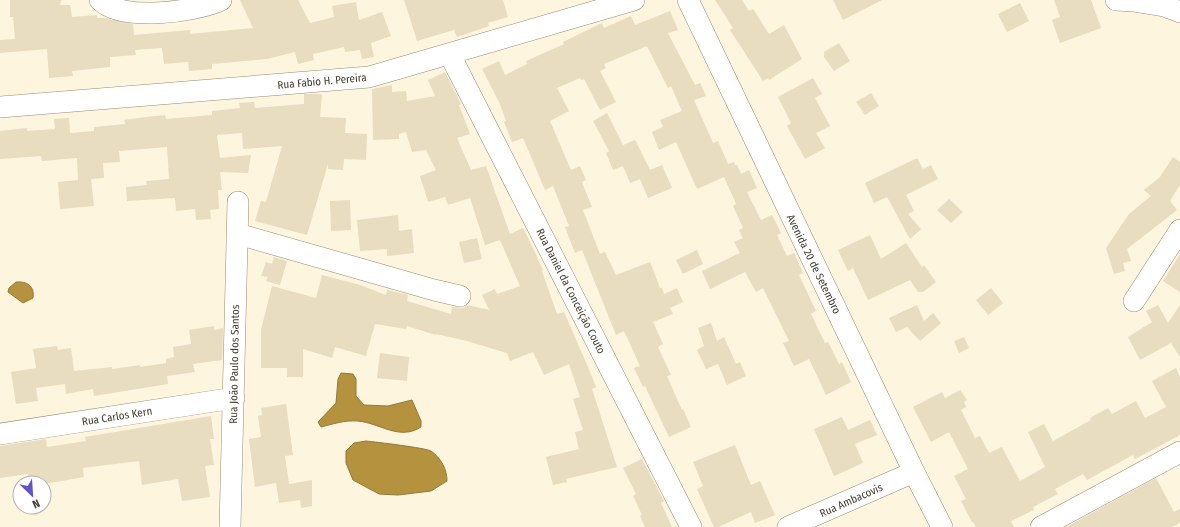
<svg xmlns="http://www.w3.org/2000/svg" width="1180" height="527" font-family="'Fira Sans Condensed',sans-serif">
  <rect width="100%" height="100%" fill="#fef5df"/>
  <path fill="#b5923d" stroke="#927839" d="M16 282C27 281 35 286 33 298L23 303 8 292 9 288Z
    M341 373 353 374 356 379V396L364 405 388 406 412 400 421 421V427C399 441 380 423 358 421 345 420 333 424 321 427L318 422 336 403 338 379Z
    M366 441C376 442 426 448 431 451 441 458 447 469 447 481L431 491 398 495 379 494 353 480 346 463V451L354 443Z"/>
  <path fill="#e8dcc1" d="M10 0H61L60 5H70L72 17 97 15V18H105L133 24 134 35 190 30V34L253 28 240 0H298L310 23 334 17 332 6 356 2 359 20 382 12 391 36 371 43 374 57 362 59 360 50 345 52 344 47 313 54 314 60 298 64 295 52 267 59 212 64V69L189 71 188 62 164 64 162 48 135 50 136 55 110 57V67L72 71 73 76 49 78 47 49 0 53V40L15 39 13 17H10Z
    M404 0H503L508 17 488 23 489 26 457 37 454 30 417 41Z
    M715 0H742L749 11 753 9 769 34 784 25 802 59 769 80 768 78 763 81 730 30 733 28Z
    M833 0H882L843 20Z
    M1054 0H1091L1101 28 1060 43 1052 20 1060 17Z
    M1020 3 1029 21 1007 32 998 14Z
    M670 11 678 30 668 33 695 85 700 83 706 96 694 100 713 143 718 141 728 164 734 162 735 165H737L741 174 749 170 757 188 747 192 761 220 772 215 781 233 777 235 787 256 794 253 803 273 799 275 816 311 811 314 825 343 828 342 839 364 842 362 851 382 826 395 809 359 794 366 783 343 789 341 763 288 756 292 745 272 710 289 702 271 740 253 734 242 743 238 739 230 743 228 733 206 736 204 724 177 697 189 676 142 659 150 652 132 663 127 660 120 682 111 671 86 668 88 647 46 604 64 606 68 600 71 616 102 600 110 584 79 581 80 580 78 557 88 569 111 550 121 571 170 580 166 586 180 582 182 592 207 583 210 600 254 605 252 616 275 650 262 660 288H662L664 294 677 288 683 302 670 308 673 314 653 322 663 344 658 347 671 375 667 376 682 410 683 409 691 427 669 437 645 386 643 387 634 368 640 366 624 331 616 335 582 250 575 253 565 227 569 226 553 186 545 190 523 138 512 142 504 122 506 121 500 104 482 69 499 61 505 75 527 64 526 61 564 44 563 42 602 23 604 28 631 16 635 25Z
    M839 43 850 61 834 71 824 57V52Z
    M445 72 461 104 459 105 470 134 457 138 471 170 486 166 510 234 523 228 533 248 543 270 542 271 557 314 564 312 588 367 596 387 592 389 617 467 566 479 567 482 553 485 546 457 579 449 575 432 583 430 573 399 580 397 569 364 544 375 533 352 510 361 507 353 467 341 436 334V335L407 326 406 329 375 324 366 356 335 347 332 358 303 349V377H287V368H261V330L272 286 316 298 322 275 360 285 386 295 387 290 408 295 407 301 451 314 452 307 463 308 467 305 489 310 482 295 495 289 497 294 520 286 500 240 485 245 470 198 448 205 445 197 428 202 420 176 436 170 426 150 412 152 406 132 399 134V139L373 140 372 89 392 85V92L406 91 407 101 435 96 428 80Z
    M813 78 822 94 815 98 830 126 816 133 825 148 805 159 787 126 791 123 778 97Z
    M871 93 879 106 865 115 856 102Z
    M304 94H322L320 117 346 118 345 133 367 134 366 160 344 159 343 170 328 169V164L307 235 255 221 261 201 266 202 282 146 243 149 242 133 217 135 220 158 251 155 248 173 220 172 222 190H218L219 209 210 210 211 219 196 220 195 209 176 211 175 198 127 201 126 187 147 185 146 181 169 179 167 147 119 151 120 162 103 163 104 178 91 179 94 206 60 209 58 182 78 180 77 158 42 161 41 156 0 159V131L27 128V131L55 129 54 119 69 118 70 133 94 131V127L125 124 124 120 146 117 165 115 166 119 212 115V111L240 108 239 103 254 102 255 108 304 104Z
    M607 113 623 145 635 140 650 170 662 165 672 188 648 198 640 179 630 183 623 166 613 170 606 153 609 151 593 121Z
    M1173 157 1180 162V185L1170 201 1177 210 1127 249 1131 261 1123 263 1125 271 1114 274 1106 248 1129 214 1151 196 1144 190 1160 177Z
    M917 158 923 169 931 165 938 179 906 195 914 211 908 214 921 229 910 239 887 197 874 203 865 183Z
    M949 199 963 212 951 223 937 210Z
    M350 200 351 230 331 231 330 201Z
    M398 215 399 231 412 229 414 253 387 256V249L360 251 357 220Z
    M870 235 881 259 906 243 922 267 924 265 936 282 923 292H918L910 280 868 300 853 268 848 271 838 250Z
    M477 238 482 259 464 263 459 242Z
    M697 250 703 264 683 274 676 260Z
    M1180 254V292L1163 281Z
    M274 257 287 261 280 285 266 281 268 277 261 276 266 262 272 264Z
    M991 288 1003 303 988 315 976 300Z
    M917 305 924 321 933 313 941 323 920 341 907 327 896 332 889 318Z
    M1158 305 1168 323 1180 305V357L1171 343 1140 360 1128 337 1152 322 1146 311Z
    M711 323 717 341 724 337 736 364 740 362 746 376 727 385 718 364 706 369 697 350 704 346 698 328Z
    M214 326V330L223 328 222 360 193 364 195 372 167 376 168 384 94 396 93 389 66 394 65 384 36 388 38 401 16 404 11 372 36 368 33 349 57 346 58 350 71 348 74 371 112 367V369L140 365V367L166 363V359L174 357 173 347 191 344 189 330Z
    M964 337 969 348 959 353 954 341Z
    M380 353 409 357 407 381 377 378Z
    M1176 368 1180 377V435L1135 459 1133 455 1087 480 1083 474 1055 489 1058 494 1033 507 1034 510 1011 521 1014 527H976L973 522H972L961 501 966 499 954 476 968 469 949 432 931 442 913 407 942 392 945 398 960 390 967 400 964 402 966 407 961 410 975 438 980 436 989 453 1002 447 1020 481 1045 467 1028 432 1044 424 1053 441 1091 420 1090 418 1108 408 1112 414 1136 401 1145 418 1166 407 1152 381Z
    M286 404 293 455 285 456 289 484 312 480V506L301 508 300 500 279 503 276 483 255 487 249 439 261 437 258 416 262 415 261 408Z
    M211 416 214 439H210L214 465 205 466 210 497 182 501 178 479 142 485 139 461 83 468 84 477 50 483H29L28 474 0 478V446L46 439 47 447 86 441 85 437Z
    M842 417 848 430 870 420 877 435 855 444 863 463 834 476 814 429Z
    M735 445 751 485 760 481 775 515 755 523 751 512 718 527H714L697 489 703 486 693 462Z
    M642 459 664 501 661 503 672 527H645L640 516 642 515 633 496 636 494 623 468Z
    M1156 478 1174 512 1180 509V523L1172 527H1066Z"/>
  <g fill="none" stroke-linecap="round" stroke-linejoin="round">
    <defs>
      <path id="minor" d="M100 0C121 22 196 12 221 0
        M688 0 914 472 942 527
        M1116 0 1133 1 1164 6 1180 12
        M450 55 691 527
        M0 107 369 77 634 0
        M238 234 434 290 460 296
        M1134 301 1180 230
        M0 434 234 398
        M230 527 238 202
        M788 527 914 472
        M1041 527 1180 452"/>
    </defs>
    <use href="#minor" stroke="#978c73" stroke-width="22"/>
    <use href="#minor" stroke="#fff" stroke-width="21"/>
  </g>
  <g text-anchor="middle" stroke-width="3" stroke-linejoin="round" paint-order="stroke">
    <g font-size="11" fill="#413c31" stroke="#fff">
      <text transform="translate(322 81) rotate(-5)" y="4">Rua Fabio H. Pereira</text>
      <text transform="translate(814 264) rotate(64)" y="4">Avenida 20 de Setembro</text>
      <text transform="translate(571 291) rotate(63)" y="4">Rua Daniel da Conceição Couto</text>
      <text transform="translate(234 364) rotate(-89)" y="4">Rua João Paulo dos Santos</text>
      <text transform="translate(117 416) rotate(-9)" y="4">Rua Carlos Kern</text>
      <text transform="translate(851 500) rotate(-24)" y="4">Rua Ambacovis</text>
    </g>
  </g>
  <g transform="translate(32 495) rotate(155)"><circle r="19" fill="#ffffff" stroke="#b3b1ad"/>
  <path d="M0-3L7 15L0 10L-7 15Z" fill="#6151ca"/>
  <text y="-6" font-size="11" font-weight="bold" text-anchor="middle" fill="#413c31">N</text>
  </g>
</svg>
